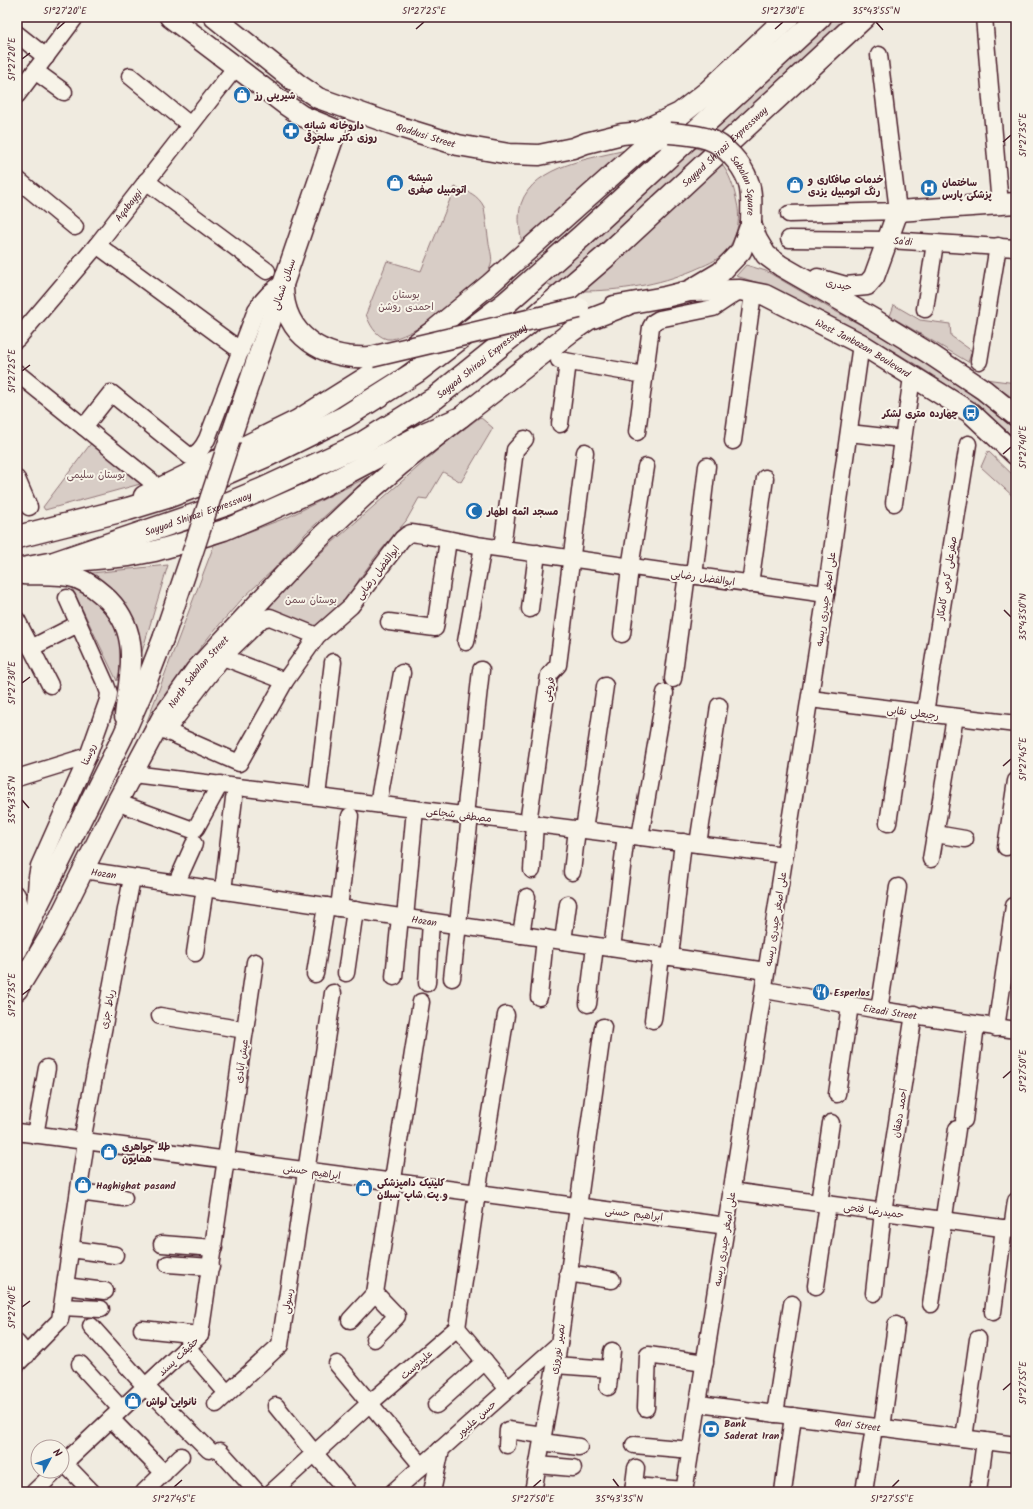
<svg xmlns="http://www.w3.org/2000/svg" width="1033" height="1509" font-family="Kalam,'Playpen Sans Arabic',sans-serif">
  <rect width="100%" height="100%" fill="#f0ebe0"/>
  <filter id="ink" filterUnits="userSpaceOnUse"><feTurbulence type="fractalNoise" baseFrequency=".025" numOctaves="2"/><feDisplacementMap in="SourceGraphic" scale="8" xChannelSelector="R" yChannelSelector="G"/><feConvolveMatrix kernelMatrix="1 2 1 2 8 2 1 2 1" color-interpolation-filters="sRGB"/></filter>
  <g filter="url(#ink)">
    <path fill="#d8cdc6" stroke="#917678" d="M834 17H848L724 134 712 128Z
      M693 147 705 151 554 287 542 281Z
      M630 149 522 244C520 231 517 218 521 204 534 164 595 158 630 149Z
      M720 162C730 174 734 188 737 203 741 220 737 239 725 252 717 261 705 265 694 270 658 285 620 291 581 291Z
      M455 187C468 191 478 195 484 207 486 219 487 232 489 244 490 250 493 258 491 265 487 284 407 343 387 339 375 336 369 323 366 314L387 261 421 271Z
      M746 265 766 271 833 310 917 355 1007 421 1016 429V439C959 388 893 348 825 314 795 299 768 285 736 276Z
      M894 305 920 320 950 324 951 336 972 351 968 362 890 316Z
      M985 379 1016 383V400Z
      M480 417 493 428 461 482 443 472 427 499 419 498 406 521 376 556 360 578 349 598 317 631 264 609 307 565 442 446Z
      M92 442 144 483 45 510 43 507Z
      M988 451 1016 478V499L981 467Z
      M368 477 306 533 274 569 243 598 212 633 188 663 144 729 214 545 288 517Z
      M168 565 141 655 82 574Z
      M72 588 84 594 102 605 121 635 123 660 117 681Z"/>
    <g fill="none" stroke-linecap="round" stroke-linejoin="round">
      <defs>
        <g id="minor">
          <path d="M984 17 1000 205"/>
          <path d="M17 34 46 57"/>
          <path d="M35 71 64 92"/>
          <path d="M130 76 190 125"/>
          <path d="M17 95 74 19"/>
          <path d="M17 179 75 227"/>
          <path d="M146 181 267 271"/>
          <path d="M789 214 898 211 879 55"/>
          <path id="s1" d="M789 239 889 240 1016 248"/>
          <path d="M97 245 241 351"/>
          <path d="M925 309 935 243"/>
          <path id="s2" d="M17 339 97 245 235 68"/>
          <path d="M559 360 644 375"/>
          <path d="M979 361 998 246"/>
          <path d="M17 373 151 481"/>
          <path d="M560 424 568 362"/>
          <path d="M84 427 111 393 189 456C198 455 203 447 207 439L256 310C264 297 271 291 283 283"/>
          <path d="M637 432 651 327 654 322 659 319 713 308 740 290"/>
          <path d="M849 433 903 439"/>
          <path d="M733 441 753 293"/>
          <path d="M17 479 29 507"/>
          <path d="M894 503 912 377"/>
          <path d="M502 548 515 450 525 439"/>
          <path d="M694 576 707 466"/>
          <path d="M750 584 765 478"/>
          <path d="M530 609 537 553"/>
          <path d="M17 620 50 685"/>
          <path d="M389 622 435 628 448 540"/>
          <path d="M622 634 630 568 646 467"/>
          <path d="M317 636 270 617 262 619 223 657 166 731 239 763 285 681 317 636 351 606 402 539 407 535 411 533C435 536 459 542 483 546 598 563 712 578 826 594"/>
          <path d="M466 642 483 546"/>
          <path d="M31 648 78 624"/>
          <path d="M223 657 285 681"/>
          <path d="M673 679 687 574"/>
          <path d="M810 699 1016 724"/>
          <path d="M925 713 968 444"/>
          <path d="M133 774 785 855"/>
          <path d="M17 778 88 756"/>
          <path d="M317 796 333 662"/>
          <path d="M378 804 402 673"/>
          <path d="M127 806 193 830 196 828 220 784"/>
          <path d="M465 815 481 670"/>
          <path d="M528 823 549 675 558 665 585 452"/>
          <path d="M888 823 905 711"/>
          <path d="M584 830 605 686"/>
          <path d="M936 834 965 839"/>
          <path d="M640 837 665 693"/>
          <path d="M698 844 719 706"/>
          <path d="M1006 847 1016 781"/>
          <path d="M931 859 955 717"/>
          <path id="s3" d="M83 870 766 971"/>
          <path d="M532 870 535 824"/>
          <path d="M572 872 577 829"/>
          <path d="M176 884 194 844"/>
          <path d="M223 891 234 798"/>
          <path d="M17 895 27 931"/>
          <path d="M35 907 37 877 39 866 88 756 108 700 109 693 106 685 67 598"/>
          <path d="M339 908 350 816"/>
          <path d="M405 918 415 809"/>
          <path d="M521 935 527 897"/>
          <path d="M563 941 568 904"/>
          <path d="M612 948 626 835"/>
          <path d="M195 953 205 888"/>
          <path d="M670 957 683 842"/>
          <path d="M346 973 355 910"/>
          <path d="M315 974 326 906"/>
          <path d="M394 977 400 917"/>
          <path d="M452 978 470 816"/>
          <path d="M427 983 431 922"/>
          <path id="s4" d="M765 990 879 1010 1016 1030"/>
          <path d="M539 997 545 938"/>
          <path d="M588 1004 595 946"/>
          <path d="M879 1010 898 887"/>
          <path d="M160 1016 245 1030"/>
          <path d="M653 1020 661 956"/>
          <path d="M996 1028 1014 906"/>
          <path d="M837 1094 850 1005"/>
          <path d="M964 1120 976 1025"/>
          <path d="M17 1132 727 1226"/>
          <path d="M35 1135 47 1068"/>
          <path d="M82 1141 132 878"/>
          <path d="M731 1191 1016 1230"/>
          <path d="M79 1192 124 1198"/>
          <path d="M819 1203 831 1123"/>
          <path d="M1012 1229 1016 1201"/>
          <path d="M162 1244 214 1248"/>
          <path d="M70 1249 115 1255"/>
          <path d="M168 1264 211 1267"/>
          <path d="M568 1273 612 1280"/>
          <path d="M65 1286 105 1291"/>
          <path d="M816 1286 828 1204"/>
          <path d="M874 1293 883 1212 914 1014"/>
          <path d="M931 1304 957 1129"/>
          <path d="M62 1307 101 1309"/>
          <path d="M993 1312 1004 1228"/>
          <path d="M350 1320 375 1293"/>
          <path d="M91 1326 145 1386 209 1450"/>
          <path d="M457 1328 508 1389"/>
          <path d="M142 1329 200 1335"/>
          <path d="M374 1339 397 1316 375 1293 421 1002"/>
          <path d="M17 1343 27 1355"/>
          <path d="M187 1347 227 1393"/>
          <path d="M17 1364 60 1320 86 1141"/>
          <path d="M80 1364 121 1409"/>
          <path d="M337 1364 422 1466"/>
          <path d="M555 1365 610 1369"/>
          <path d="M608 1387 612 1351"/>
          <path d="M216 1404 280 1345 333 993"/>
          <path id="s5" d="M699 1404 1016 1445"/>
          <path d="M436 1405 485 1361"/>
          <path d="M276 1406 315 1454 348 1492"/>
          <path d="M646 1408 648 1355 705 1363"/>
          <path d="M775 1414 792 1304"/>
          <path d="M111 1419 164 1473"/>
          <path d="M882 1428 896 1325"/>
          <path d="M964 1438 978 1339"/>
          <path d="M542 1442 579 1447"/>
          <path d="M507 1445 508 1430 543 1435"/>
          <path d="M634 1445 691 1450"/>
          <path d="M220 1451 257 1492"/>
          <path d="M64 1463 92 1492"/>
          <path d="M62 1465 200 1335 255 962"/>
          <path d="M538 1465 573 1468"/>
          <path d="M634 1486 685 1490"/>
          <path d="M34 1492 56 1471"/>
          <path d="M144 1492 181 1456"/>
          <path d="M272 1492 370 1403 457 1328 477 1193 506 1015"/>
          <path d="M393 1492 559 1344"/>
          <path d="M432 1492 441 1449"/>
          <path d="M533 1492 559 1344 603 1027"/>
          <path d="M633 1492 636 1468"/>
          <path d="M684 1492 826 594 861 344"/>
          <path d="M783 1492 793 1416"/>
          <path d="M864 1492 874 1427"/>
          <path d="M978 1492 985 1441"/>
        </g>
        <g id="major">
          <path d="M170 17 286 105 302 116 336 130 230 439"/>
          <path id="s6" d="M214 17 299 85 318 98 403 128 458 145 509 154 539 155 573 148 586 143 622 134 642 132 659 133"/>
          <path d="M751 224 757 240 766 255 781 266 875 320 927 352 984 390 1016 416"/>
          <path d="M818 279 846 287 867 285 874 277 898 211 1016 203"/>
          <path d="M283 287C284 337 325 360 371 357"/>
          <path id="s7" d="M689 291 740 290 765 295 861 344 971 413 1016 455"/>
          <path d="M614 306 665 297 689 291 721 272 741 251 751 224"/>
          <path d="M144 496 298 420 389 363 433 331 490 284 646 145 654 140 669 133"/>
          <path d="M74 561 129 556 155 551 186 542 224 530 257 516 316 490 424 433 461 417 571 332 588 320 627 305"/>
          <path d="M23 574C41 575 60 573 77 578 87 582 95 588 103 595 143 630 130 670 125 716"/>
          <path d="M17 950 35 911 123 736 144 688 163 639 192 554"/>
          <path id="s8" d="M17 990 53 931 117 802 162 718 196 670 312 545 365 495 400 465 461 417"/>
        </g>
        <g id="highway">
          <path d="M642 132 680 114 708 92 788 17"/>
          <path d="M17 537 128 509 167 497 201 484 268 455 345 417 416 372 506 303 582 236 820 17"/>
          <path id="s9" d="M17 570 54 563 227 504 261 490 361 444 435 398 527 324 604 258 864 17"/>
        </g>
      </defs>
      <use href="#minor" stroke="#4a1f2b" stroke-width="19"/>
      <use href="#major" stroke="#4a1f2b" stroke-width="23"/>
      <use href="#highway" stroke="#4a1f2b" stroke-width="25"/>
      <use href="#minor" stroke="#f7f3e8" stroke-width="16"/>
      <use href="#major" stroke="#f7f3e8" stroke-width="20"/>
      <use href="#highway" stroke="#f7f3e8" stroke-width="22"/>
      <defs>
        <g id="major-bridge">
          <path id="s10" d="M669 133C682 134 696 135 708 139 725 145 742 164 748 181 753 194 751 210 751 224"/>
          <path d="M371 357 579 308"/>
          <path d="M192 554 230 439"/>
        </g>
      </defs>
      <use href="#major-bridge" stroke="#4a1f2b" stroke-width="23" stroke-linecap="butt"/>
      <use href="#major-bridge" stroke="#f7f3e8" stroke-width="20"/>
    </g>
  </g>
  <path fill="none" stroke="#4a1f2b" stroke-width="1.5" d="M876 22 883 30M57 29 65 22M416 29 424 22M775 29 783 22M22 59 30 53M1003 142 1011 135M22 371 30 365M1003 454 1011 447M1004 610 1011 617M22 683 30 677M1003 766 1011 759M22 800 29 808M22 995 30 989M1003 1078 1011 1071M22 1307 30 1301M1003 1390 1011 1383M613 1479 619 1487M174 1487 182 1480M533 1487 541 1480M892 1487 899 1480"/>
  <defs>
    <symbol id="shop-disc" viewBox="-11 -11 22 22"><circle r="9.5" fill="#1f6fb2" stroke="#f7f3e8"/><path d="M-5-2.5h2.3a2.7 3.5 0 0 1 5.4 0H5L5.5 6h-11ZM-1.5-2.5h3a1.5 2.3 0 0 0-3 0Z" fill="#fff"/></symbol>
    <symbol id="pharmacy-disc" viewBox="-11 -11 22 22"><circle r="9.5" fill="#1f6fb2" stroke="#f7f3e8"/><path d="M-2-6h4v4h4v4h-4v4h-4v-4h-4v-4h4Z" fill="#fff"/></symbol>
    <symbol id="hospital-disc" viewBox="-11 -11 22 22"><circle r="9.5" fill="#1f6fb2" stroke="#f7f3e8"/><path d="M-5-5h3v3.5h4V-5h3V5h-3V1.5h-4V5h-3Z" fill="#fff"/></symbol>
    <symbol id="bus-disc" viewBox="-11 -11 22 22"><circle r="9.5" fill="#1f6fb2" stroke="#f7f3e8"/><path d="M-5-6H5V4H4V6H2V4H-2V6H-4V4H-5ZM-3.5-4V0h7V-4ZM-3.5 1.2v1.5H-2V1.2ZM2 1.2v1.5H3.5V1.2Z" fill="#fff"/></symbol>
    <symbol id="mosque-disc" viewBox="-11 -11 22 22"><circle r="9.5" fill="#1f6fb2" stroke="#f7f3e8"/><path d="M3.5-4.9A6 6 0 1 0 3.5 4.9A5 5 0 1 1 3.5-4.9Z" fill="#fff"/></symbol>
    <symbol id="restaurant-disc" viewBox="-11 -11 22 22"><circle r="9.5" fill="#1f6fb2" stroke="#f7f3e8"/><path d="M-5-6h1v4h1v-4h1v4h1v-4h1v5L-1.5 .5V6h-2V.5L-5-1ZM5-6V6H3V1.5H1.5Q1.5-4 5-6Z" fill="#fff"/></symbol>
    <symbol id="bank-disc" viewBox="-11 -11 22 22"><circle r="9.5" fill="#1f6fb2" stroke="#f7f3e8"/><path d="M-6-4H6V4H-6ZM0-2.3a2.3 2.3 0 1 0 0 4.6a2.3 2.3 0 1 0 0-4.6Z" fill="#fff"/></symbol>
  </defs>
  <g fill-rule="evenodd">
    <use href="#shop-disc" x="232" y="85" width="20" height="20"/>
    <use href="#pharmacy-disc" x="281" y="121" width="20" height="20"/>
    <use href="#shop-disc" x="385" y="173" width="20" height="20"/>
    <use href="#shop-disc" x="785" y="175" width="20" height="20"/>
    <use href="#hospital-disc" x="919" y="178" width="20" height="20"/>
    <use href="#bus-disc" x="961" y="403" width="20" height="20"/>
    <use href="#mosque-disc" x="464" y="501" width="20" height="20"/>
    <use href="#restaurant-disc" x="811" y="982" width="20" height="20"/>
    <use href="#shop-disc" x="99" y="1142" width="20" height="20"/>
    <use href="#shop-disc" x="73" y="1175" width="20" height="20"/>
    <use href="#shop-disc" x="354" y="1178" width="20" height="20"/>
    <use href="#shop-disc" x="123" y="1391" width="20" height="20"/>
    <use href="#bank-disc" x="701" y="1419" width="20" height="20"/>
  </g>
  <g text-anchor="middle" stroke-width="4" stroke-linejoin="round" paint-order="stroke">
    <g font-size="10" font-weight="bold" fill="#4a1f2b" stroke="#f7f3e8" text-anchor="start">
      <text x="255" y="99">شیرینی رز</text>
      <text x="304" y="129">داروخانه شبانه<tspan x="304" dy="12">روزی دکتر سلجوقی</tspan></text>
      <text x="408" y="181">شیشه<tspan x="408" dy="12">اتومبیل صفری</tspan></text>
      <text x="808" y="183">خدمات صافکاری و<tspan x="808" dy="12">رنگ اتومبیل یزدی</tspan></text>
      <text x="942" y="186">ساختمان<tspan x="942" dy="12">پزشکی پارس</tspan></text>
      <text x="958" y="417" text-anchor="end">چهارده متری لشکر</text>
      <text x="487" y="515">مسجد ائمه اطهار</text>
      <text x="834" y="996">Esperlos</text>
      <text x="122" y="1150">طلا جواهری<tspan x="122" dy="12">همایون</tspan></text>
      <text x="377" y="1186">کلینیک دامپزشکی<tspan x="377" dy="12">و پت شاپ سبلان</tspan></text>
      <text x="96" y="1189">Haghighat pasand</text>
      <text x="146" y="1405">نانوایی لواش</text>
      <text x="724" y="1427">Bank<tspan x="724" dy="12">Saderat Iran</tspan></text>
    </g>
    <g font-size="10" fill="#4a1f2b" stroke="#f7f3e8">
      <text dy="4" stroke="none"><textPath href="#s6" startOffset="246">Qoddusi Street</textPath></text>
      <text dy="4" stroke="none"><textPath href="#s9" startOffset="838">Sayyad Shirazi Expressway</textPath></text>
      <text dy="4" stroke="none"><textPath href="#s10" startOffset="102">Sabalan Square</textPath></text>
      <text dy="4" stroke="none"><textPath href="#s2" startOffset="174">Aqabaygi</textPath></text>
      <text dy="4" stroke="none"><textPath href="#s1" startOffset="114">Sa'di</textPath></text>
      <text transform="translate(283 284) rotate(-71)" y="4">سبلان شمالی</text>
      <text transform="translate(839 284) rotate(11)" y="4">حیدری</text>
      <text dy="4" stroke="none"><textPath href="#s7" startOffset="188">West Janbazan Boulevard</textPath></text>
      <text dy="4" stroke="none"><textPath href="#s9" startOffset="514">Sayyad Shirazi Expressway</textPath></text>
      <text dy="4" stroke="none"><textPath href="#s9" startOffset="190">Sayyad Shirazi Expressway</textPath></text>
      <text transform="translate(377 572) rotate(-53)" y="4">ابوالفضل رضایی</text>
      <text transform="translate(703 577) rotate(8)" y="4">ابوالفضل رضایی</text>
      <text transform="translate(946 578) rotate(-81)" y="4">صفرعلی کرمی کامکار</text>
      <text transform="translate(825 599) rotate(-82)" y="4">علی اصغر حیدری ریسه</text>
      <text dy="4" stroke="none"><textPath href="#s8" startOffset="367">North Sabalan Street</textPath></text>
      <text transform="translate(548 689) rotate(-79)" y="4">فروغی</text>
      <text transform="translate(913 712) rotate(7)" y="4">رجبعلی نقابی</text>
      <text transform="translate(88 754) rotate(-68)" y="4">روستا</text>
      <text transform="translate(459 814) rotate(7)" y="4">مصطفی شجاعی</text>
      <text dy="4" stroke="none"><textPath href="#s3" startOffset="21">Hozan</textPath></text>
      <text transform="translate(775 919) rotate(-81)" y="4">علی اصغر حیدری ریسه</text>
      <text dy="4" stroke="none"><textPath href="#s3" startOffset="345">Hozan</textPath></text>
      <text transform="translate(107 1009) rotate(-79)" y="4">رباط جزی</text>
      <text dy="4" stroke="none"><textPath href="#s4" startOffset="127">Eizadi Street</textPath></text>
      <text transform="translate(241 1061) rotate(-82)" y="4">عیش آبادی</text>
      <text transform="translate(899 1113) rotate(-81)" y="4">احمد دهقان</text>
      <text transform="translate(312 1171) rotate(8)" y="4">ابراهیم حسنی</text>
      <text transform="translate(874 1210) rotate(8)" y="4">حمیدرضا فتحی</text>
      <text transform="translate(634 1213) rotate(7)" y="4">ابراهیم حسنی</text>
      <text transform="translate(724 1239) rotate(-81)" y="4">علی اصغر حیدری ریسه</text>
      <text transform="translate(287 1301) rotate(-81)" y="4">رسولی</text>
      <text transform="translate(557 1349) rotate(-81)" y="4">نصیر نوروزی</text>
      <text transform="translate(178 1356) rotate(-43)" y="4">حقیقت پسند</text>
      <text transform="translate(416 1364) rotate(-41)" y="4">علیدوست</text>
      <text transform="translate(476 1418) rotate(-42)" y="4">حسن علیپور</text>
      <text dy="4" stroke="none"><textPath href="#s5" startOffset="160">Qari Street</textPath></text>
    </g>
    <g font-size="10" fill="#6e4a52" stroke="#f7f3e8">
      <text x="406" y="298">بوستان<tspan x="406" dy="12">احمدی روشن</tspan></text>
      <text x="96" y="478">بوستان سلیمی</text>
      <text x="311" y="603">بوستان سمن</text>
    </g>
  </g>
  <rect width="1033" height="1509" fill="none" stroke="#f7f3e8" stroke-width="44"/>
  <g transform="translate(50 1459) rotate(49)"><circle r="19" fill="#f7f3e8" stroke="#b29e9c"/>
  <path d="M0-3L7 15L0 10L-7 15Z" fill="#1f6fb2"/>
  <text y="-6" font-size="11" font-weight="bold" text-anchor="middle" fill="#4a1f2b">N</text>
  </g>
  <rect x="22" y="22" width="989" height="1465" fill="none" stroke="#4a1f2b" stroke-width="1.5"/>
  <g font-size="10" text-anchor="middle" fill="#4a1f2b">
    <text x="65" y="14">51°27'20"E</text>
    <text x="424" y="14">51°27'25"E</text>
    <text x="783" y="14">51°27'30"E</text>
    <text x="876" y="14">35°43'55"N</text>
    <text transform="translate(11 59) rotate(-90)" y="4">51°27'20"E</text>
    <text transform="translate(1022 135) rotate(-90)" y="4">51°27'35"E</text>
    <text transform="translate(11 371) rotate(-90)" y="4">51°27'25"E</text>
    <text transform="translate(1022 447) rotate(-90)" y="4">51°27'40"E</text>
    <text transform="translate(1022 617) rotate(-90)" y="4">35°43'50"N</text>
    <text transform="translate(11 683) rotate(-90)" y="4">51°27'30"E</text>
    <text transform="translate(1022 759) rotate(-90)" y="4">51°27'45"E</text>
    <text transform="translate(11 800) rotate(-90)" y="4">35°43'35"N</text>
    <text transform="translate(11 995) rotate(-90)" y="4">51°27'35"E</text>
    <text transform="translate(1022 1071) rotate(-90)" y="4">51°27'50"E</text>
    <text transform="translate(11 1307) rotate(-90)" y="4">51°27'40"E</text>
    <text transform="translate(1022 1383) rotate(-90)" y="4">51°27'55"E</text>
    <text x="174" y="1502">51°27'45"E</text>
    <text x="533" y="1502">51°27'50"E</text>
    <text x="619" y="1502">35°43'35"N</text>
    <text x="892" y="1502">51°27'55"E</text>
  </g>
</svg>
